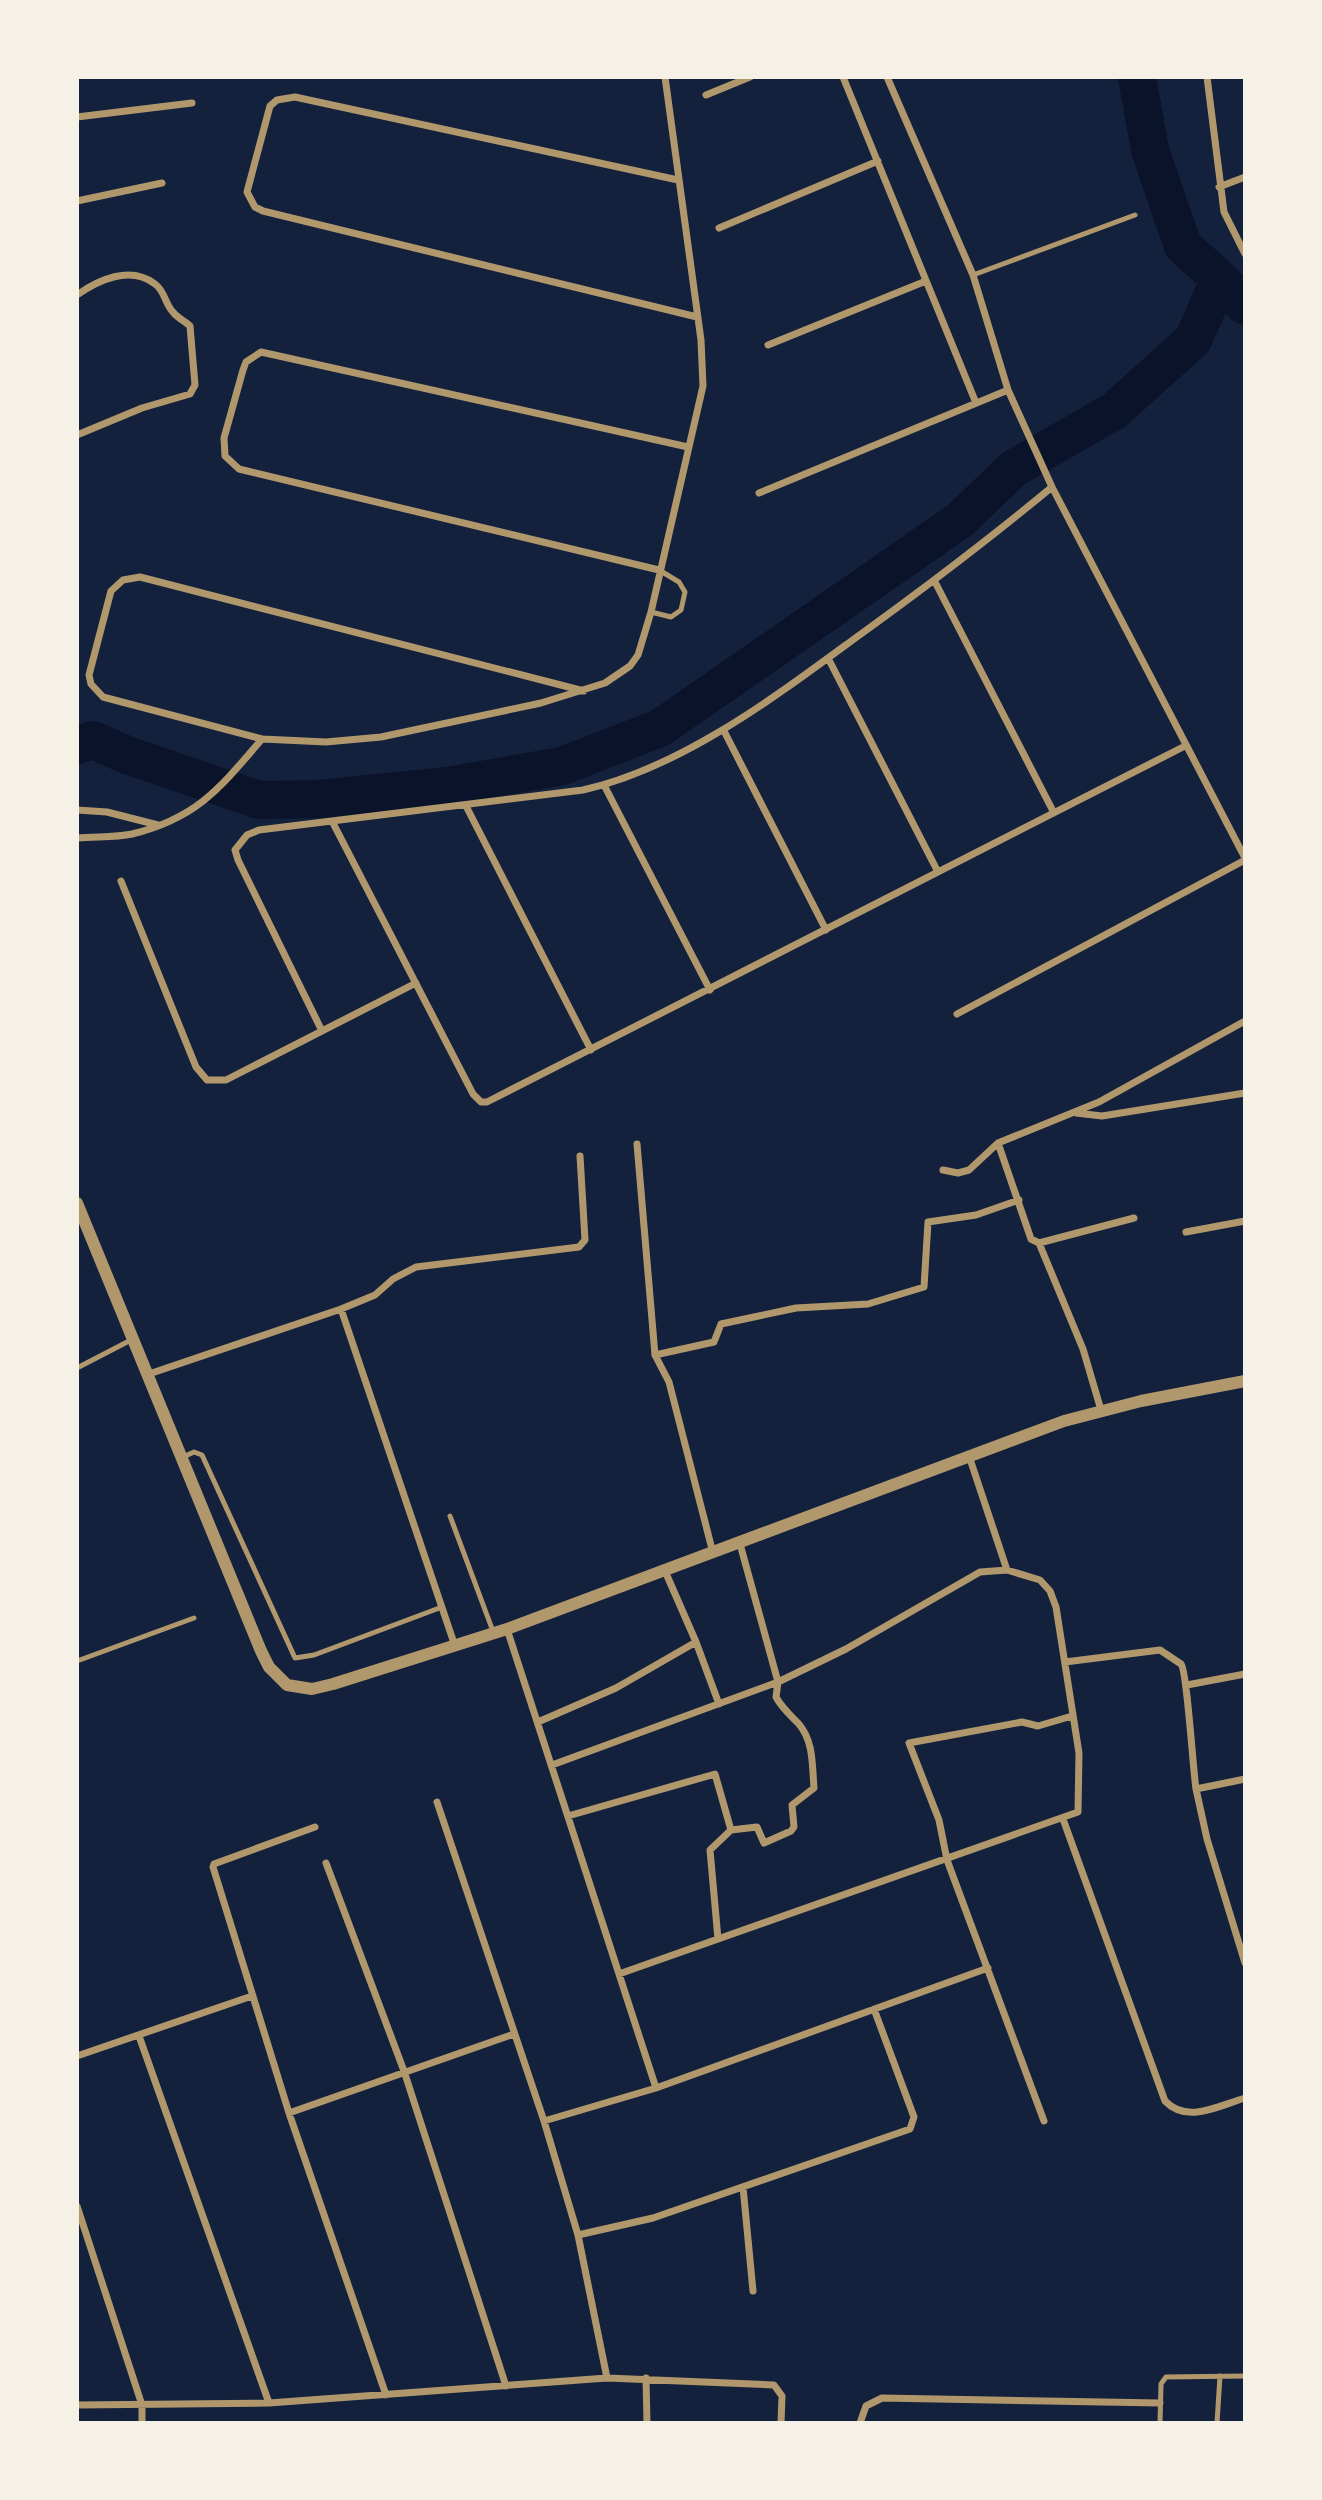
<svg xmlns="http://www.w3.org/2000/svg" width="1322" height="2500" font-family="Literata,serif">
  <rect width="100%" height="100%" fill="#14213d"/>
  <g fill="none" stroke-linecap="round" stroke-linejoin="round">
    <path stroke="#0b132b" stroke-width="38" d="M1137 77 1150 150 1183 246 1220 279
      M77 745 93 740 127 755 259 800 318 799 447 786 562 766 660 728 960 520 1013 469 1114 411 1193 340 1220 279 1245 306"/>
    <path stroke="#b1986c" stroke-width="5" d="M973 275 1135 215
      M651 612 671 617 681 610 685 592 679 582 659 570
      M77 1368 131 1340
      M181 1458 194 1452 202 1455 295 1658 314 1655 442 1607
      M450 1516 494 1634
      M77 1661 194 1618
      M1160 2423 1161 2384 1166 2377 1245 2376
      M1217 2423 1220 2376"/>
    <path stroke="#b1986c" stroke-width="7" d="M843 77 976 403
      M887 77 973 275 1008 390 1052 487 1245 858
      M1207 77 1224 212 1245 254
      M706 95 750 77
      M77 117 192 103
      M678 180 295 97 277 100 270 106 247 192 255 207 263 211 697 317
      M1219 187 1245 177
      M77 201 162 183
      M719 228 878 161
      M77 295C98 280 130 265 155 284 165 291 165 304 173 312 177 318 185 321 190 326L195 385 190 394 142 408 77 435
      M768 345 926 281
      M759 493 1008 390
      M659 570 239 469 225 456 224 438 243 370 246 362 261 352 688 447
      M934 580 1054 813
      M828 658 938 872
      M584 691 140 577 123 580 111 591 89 675 91 684 103 697 262 739 326 742 381 737 541 703 605 683 630 666 638 655 651 612 703 386 701 340 665 77
      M724 731 826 930
      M604 785 710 990
      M466 806 591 1050
      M77 810 107 812 158 825
      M333 823 473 1094 481 1102H487L1185 746
      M77 838C95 836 114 838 132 834 197 818 220 788 262 739
      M121 881 196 1067 207 1080H226L416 983
      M957 1014 1245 860
      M322 1031 238 860 235 850 247 835 259 830 583 790C681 768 775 697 854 639 922 590 988 540 1052 487
      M1076 1113 1102 1116 1245 1093
      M998 1143 1031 1239 1039 1243 1083 1349 1101 1410
      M637 1144 655 1355
      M943 1170 958 1173 969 1170 998 1143 1099 1102 1245 1021
      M1186 1232 1245 1221
      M1039 1243 1134 1218
      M341 1309 455 1646
      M146 1375 341 1309 375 1295 393 1279 416 1267 579 1247 585 1240 580 1156
      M969 1456 1007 1570
      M713 1553 669 1382 655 1355 714 1342 721 1324 796 1308 868 1304 924 1287 928 1222 976 1215 1019 1200
      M665 1571 696 1642 719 1704
      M507 1629 656 2088
      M1065 1662 1160 1650 1181 1664C1187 1671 1193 1770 1196 1789
      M1187 1685 1245 1674
      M538 1722 616 1688 696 1642
      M552 1765 778 1682 846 1649 980 1572 1007 1570 1040 1580 1050 1591 1056 1607 1079 1753 1078 1812 619 1974
      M1245 1779 1196 1789 1207 1839 1245 1963
      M437 1802 544 2121 578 2235 607 2378
      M568 1816 715 1774 731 1830
      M1063 1819 1165 2101C1187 2124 1218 2106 1245 2098
      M315 1827 214 1864 213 1867 289 2113 386 2395
      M326 1863 404 2071 506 2386
      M718 1939 710 1850 731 1830 757 1827 764 1843 791 1831 794 1827 792 1805 814 1788C812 1765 814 1741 798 1723 789 1714 782 1708 776 1697L778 1682 740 1544
      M139 2036 269 2403
      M77 2056 252 1996
      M289 2113 514 2034
      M544 2121 656 2088 988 1968
      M1044 2121 947 1860 939 1820 909 1743 1022 1722 1038 1726 1072 1716
      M743 2187 753 2291
      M77 2206 142 2405V2423
      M578 2235 653 2218 910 2129 914 2117 874 2009
      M646 2378 647 2423
      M77 2405 269 2403 607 2378 774 2385 782 2396 781 2423
      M860 2423 866 2406 882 2398 1160 2403"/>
    <path stroke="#b1986c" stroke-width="12" d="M77 1203 261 1651 269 1667 287 1685 312 1689 333 1684 507 1629 1064 1421 1141 1401 1245 1381"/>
  </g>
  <rect width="1322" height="2500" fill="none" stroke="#f6f1e7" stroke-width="158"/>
</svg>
